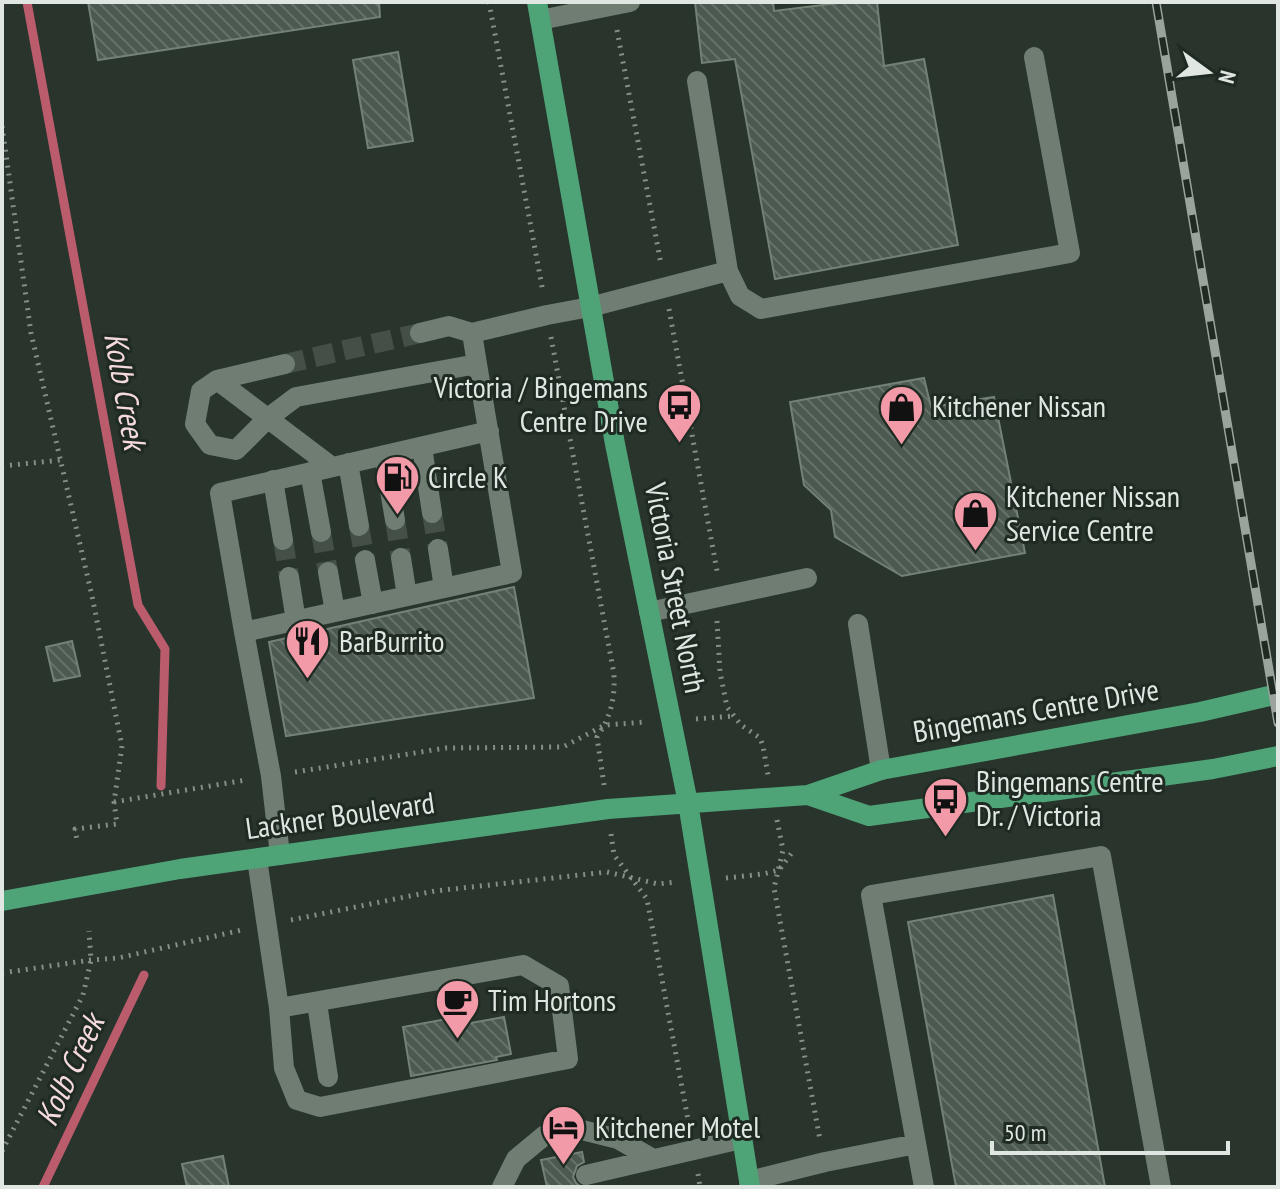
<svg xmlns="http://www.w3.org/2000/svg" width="1280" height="1189" font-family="'PT Sans Narrow',sans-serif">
  <defs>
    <pattern id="building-back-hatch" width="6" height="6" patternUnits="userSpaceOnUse" patternTransform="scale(2)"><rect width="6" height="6" fill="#4c5950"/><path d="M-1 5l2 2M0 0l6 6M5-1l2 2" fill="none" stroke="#667169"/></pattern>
  </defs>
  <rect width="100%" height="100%" fill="#28342c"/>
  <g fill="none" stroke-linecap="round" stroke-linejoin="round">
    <path stroke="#bb5c6d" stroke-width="9" d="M27 2 138 605 165 649 161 786
      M43 1187 144 975"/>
  </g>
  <path fill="url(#building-back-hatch)" stroke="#738177" stroke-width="2" d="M88 2H379L380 17 98 60Z
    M695 2H773L774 11 847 2H877L884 66 924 59 958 245 775 279 735 59 702 63Z
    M398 52 413 141 368 148 353 60Z
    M924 378 931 407 994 397 1025 553 902 576 835 537 831 510 804 485 790 402Z
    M514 587 534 698 286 736 269 642Z
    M72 641 80 676 54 681 46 647Z
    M1053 895 1105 1187H956L908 922Z
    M463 1016 465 1024 504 1017 511 1054 496 1057 497 1060 411 1076 403 1027Z
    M582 1152 584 1162 577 1166 573 1177 576 1183 581 1187H547L541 1160Z
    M223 1156 229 1187H187L182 1164Z"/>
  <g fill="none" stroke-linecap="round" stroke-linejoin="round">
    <path stroke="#444f47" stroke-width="20" stroke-dasharray="20 10" stroke-linecap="butt" d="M285 364 420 333
      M432 513 438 549
      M395 520 401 558
      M359 526 365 560
      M321 532 328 572
      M283 540 289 577"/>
    <path stroke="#858e88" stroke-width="5" stroke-dasharray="2 6" stroke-linecap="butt" d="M489 2 543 292
      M617 30 661 264
      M2 126 31 333 92 596 122 746 114 802 117 824 75 829 77 840
      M669 309 717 571
      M551 337 614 674C615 699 611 716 597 737L604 785
      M2 466 61 460
      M717 621 720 672 727 707 741 725 760 738 763 746 768 775
      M696 719 734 716
      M295 772 446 748 563 747 605 725 646 722
      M114 802 246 780
      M777 820 783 850 774 888 820 1140
      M611 834 614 855 647 899 689 1125
      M726 878 763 874 779 870 794 850
      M291 920 435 891 607 872 658 884 676 882
      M2 973 91 960 118 958 242 930
      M2 1151 83 995 91 960 89 931
      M698 1174 700 1187"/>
    <path stroke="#6f7d73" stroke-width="20" d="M540 20 630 2
      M697 81 728 271 740 296 761 309 1070 253 1034 57
      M420 333 449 326 472 333
      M285 364 217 380 332 467
      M217 380 201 391 195 424 210 445 236 450 268 418 296 397 477 364
      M489 431 220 493 244 632 512 573 477 364 472 333 547 315 590 307 728 271
      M422 447 432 513
      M384 455 395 520
      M348 463 359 526
      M310 472 321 532
      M273 480 283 540
      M438 549 444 588
      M401 558 407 596
      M365 560 373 604
      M328 572 335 612
      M289 577 296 621
      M649 612 807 578
      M858 624 881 770
      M244 632 271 776 280 855
      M257 859 279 1008 284 1068 297 1100 320 1107 568 1059 559 986 523 965 279 1008
      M317 1003 328 1077
      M586 1175 741 1139
      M749 1181 825 1162 916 1144
      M502 1187 516 1159 545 1135 582 1130 618 1139 653 1159
      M924 1187 871 895 1101 856 1161 1187"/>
    <path stroke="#4ea377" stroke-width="20" d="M537 2 615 444 688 803 750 1187
      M808 795 869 816 1213 769 1278 756
      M2 901 180 869 608 809 808 795 881 770 1200 712 1278 694"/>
    <defs>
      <path id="rail" d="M1156 2 1278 723"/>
    </defs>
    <use href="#rail" stroke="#9ba39d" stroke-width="9"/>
    <use href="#rail" stroke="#1e2a22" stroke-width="6" stroke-dasharray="18" stroke-linecap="butt"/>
  </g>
  <defs>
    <symbol id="bus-pin" viewBox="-11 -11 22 30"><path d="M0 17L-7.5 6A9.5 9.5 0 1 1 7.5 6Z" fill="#f39aa8" stroke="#1e2a22"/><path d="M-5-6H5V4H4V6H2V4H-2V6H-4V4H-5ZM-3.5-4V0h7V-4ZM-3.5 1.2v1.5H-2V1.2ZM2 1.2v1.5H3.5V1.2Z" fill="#111"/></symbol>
    <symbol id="shop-pin" viewBox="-11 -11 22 30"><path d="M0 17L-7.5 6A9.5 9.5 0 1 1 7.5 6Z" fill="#f39aa8" stroke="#1e2a22"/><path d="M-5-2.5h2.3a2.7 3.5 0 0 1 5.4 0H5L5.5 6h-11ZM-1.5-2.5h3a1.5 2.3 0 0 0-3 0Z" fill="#111"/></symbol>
    <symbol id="fuel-pin" viewBox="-11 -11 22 30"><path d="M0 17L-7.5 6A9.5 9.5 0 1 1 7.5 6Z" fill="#f39aa8" stroke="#1e2a22"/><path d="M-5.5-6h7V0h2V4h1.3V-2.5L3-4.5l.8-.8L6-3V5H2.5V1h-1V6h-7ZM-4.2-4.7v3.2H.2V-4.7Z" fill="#111"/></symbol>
    <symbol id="restaurant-pin" viewBox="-11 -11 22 30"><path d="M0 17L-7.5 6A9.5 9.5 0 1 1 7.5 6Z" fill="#f39aa8" stroke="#1e2a22"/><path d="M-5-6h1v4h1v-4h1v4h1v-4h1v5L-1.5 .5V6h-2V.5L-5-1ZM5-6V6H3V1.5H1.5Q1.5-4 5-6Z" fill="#111"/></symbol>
    <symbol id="cafe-pin" viewBox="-11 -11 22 30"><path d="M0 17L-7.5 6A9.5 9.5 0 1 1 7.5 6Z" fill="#f39aa8" stroke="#1e2a22"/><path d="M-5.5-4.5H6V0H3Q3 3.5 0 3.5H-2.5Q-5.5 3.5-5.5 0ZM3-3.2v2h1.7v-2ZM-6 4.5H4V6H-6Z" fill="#111"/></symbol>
    <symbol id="hotel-pin" viewBox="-11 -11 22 30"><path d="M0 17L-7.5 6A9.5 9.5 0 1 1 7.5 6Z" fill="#f39aa8" stroke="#1e2a22"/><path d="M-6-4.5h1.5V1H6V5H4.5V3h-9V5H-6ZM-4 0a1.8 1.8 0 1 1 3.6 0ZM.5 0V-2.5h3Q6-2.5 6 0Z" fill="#111"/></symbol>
  </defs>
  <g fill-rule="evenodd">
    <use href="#bus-pin" x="654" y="380" width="51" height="69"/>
    <use href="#shop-pin" x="876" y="382" width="51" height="69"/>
    <use href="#fuel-pin" x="372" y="452" width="51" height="69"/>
    <use href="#shop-pin" x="950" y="488" width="51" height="69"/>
    <use href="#restaurant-pin" x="282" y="616" width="51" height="69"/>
    <use href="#bus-pin" x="920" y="774" width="51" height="69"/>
    <use href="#cafe-pin" x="432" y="976" width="51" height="69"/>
    <use href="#hotel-pin" x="538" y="1102" width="51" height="69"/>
  </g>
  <g text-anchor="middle" stroke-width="6" stroke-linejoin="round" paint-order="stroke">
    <g font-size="30" fill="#e0e7e2" stroke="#1e2a22" text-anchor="start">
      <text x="648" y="398" text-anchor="end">Victoria / Bingemans<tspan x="648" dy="34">Centre Drive</tspan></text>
      <text x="932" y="417">Kitchener Nissan</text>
      <text x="428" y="488">Circle K</text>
      <text x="1006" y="507">Kitchener Nissan<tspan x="1006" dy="34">Service Centre</tspan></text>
      <text x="339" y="652">BarBurrito</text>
      <text x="976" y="792">Bingemans Centre<tspan x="976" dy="34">Dr. / Victoria</tspan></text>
      <text x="488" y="1011">Tim Hortons</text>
      <text x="595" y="1138">Kitchener Motel</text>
    </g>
    <g font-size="30" fill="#e0e7e2" stroke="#1e2a22">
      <text transform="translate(675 588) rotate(79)" y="10">Victoria Street North</text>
      <text transform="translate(1036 711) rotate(-10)" y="10">Bingemans Centre Drive</text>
      <text transform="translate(340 816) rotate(-8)" y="10">Lackner Boulevard</text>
    </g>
    <g font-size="32" font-style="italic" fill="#f6dbde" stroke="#1e2a22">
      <text transform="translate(125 391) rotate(80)" y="11">Kolb Creek</text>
      <text transform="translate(70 1070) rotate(-65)" y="11">Kolb Creek</text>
    </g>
  </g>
  <rect width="1280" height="1189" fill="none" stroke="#e0e7e2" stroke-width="8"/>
  <g transform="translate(1208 72) rotate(105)" stroke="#1e2a22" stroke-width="6" paint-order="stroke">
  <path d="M0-6L14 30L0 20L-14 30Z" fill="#e0e7e2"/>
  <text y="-12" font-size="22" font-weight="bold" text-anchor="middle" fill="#e0e7e2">N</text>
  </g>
  <path d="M992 1141v12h236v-12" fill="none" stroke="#e0e7e2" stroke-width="4"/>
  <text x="1004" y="1141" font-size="24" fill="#e0e7e2" stroke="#1e2a22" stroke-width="6" paint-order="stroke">50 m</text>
</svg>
